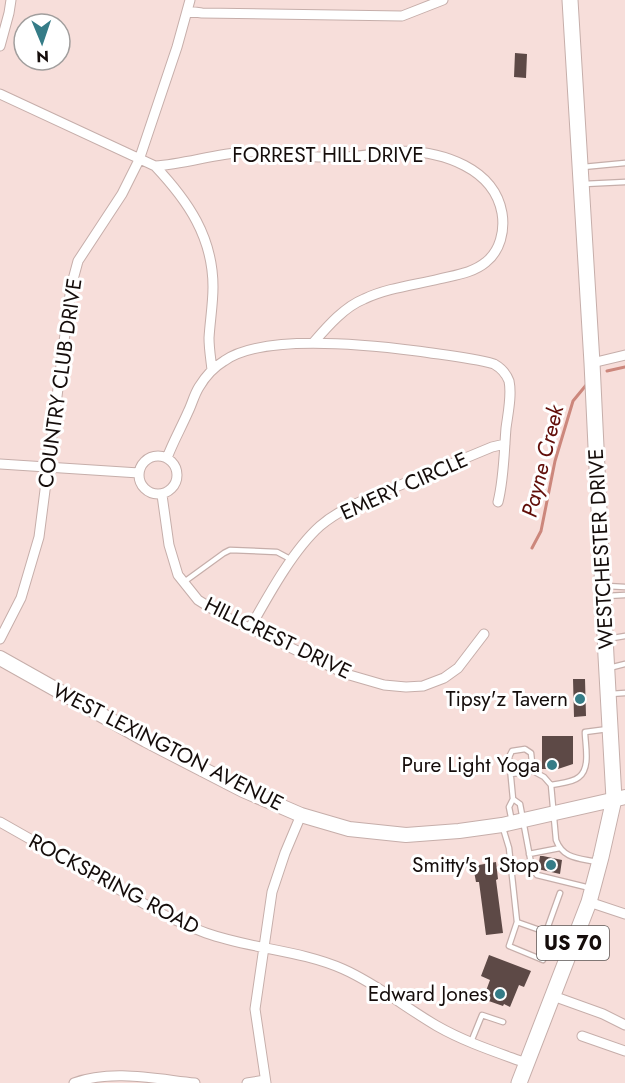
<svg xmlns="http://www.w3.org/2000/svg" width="625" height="1083" font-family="Jost,sans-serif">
  <rect width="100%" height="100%" fill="#f7deda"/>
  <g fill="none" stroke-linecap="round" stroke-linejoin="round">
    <path stroke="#cc877c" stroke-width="3" d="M607 371 625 367
      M532 548 541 531 555 461 573 401 587 384"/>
  </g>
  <path fill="#5d4946" d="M515 53 527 54 526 78 514 77Z
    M573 679H585L586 716 574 717Z
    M542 736H573V764L558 769H560H542Z
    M540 856H543L562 860 560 874 538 869Z
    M496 862 498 879 496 880 503 933 486 935 479 882H476L473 866Z
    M489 955 531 971 524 987 519 985 510 1007 504 1004 503 1006 483 999 490 980 481 976Z"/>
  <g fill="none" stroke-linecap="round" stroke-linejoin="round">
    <defs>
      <path id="lane" d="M583 167 625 163
        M584 184 625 182
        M184 582 224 553 230 550 277 552 292 560
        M607 586 625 587
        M606 596 625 595
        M607 639 625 636
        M609 668 625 664
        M610 694 625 693
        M511 774 533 771
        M513 799 509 757 512 751 525 749 531 753 533 771 544 777 551 785
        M512 822 509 807 513 799 520 804 531 863 533 870 537 875 590 888
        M503 828 509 848 517 922 571 941
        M529 854 560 848
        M597 862C579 858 563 859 556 840L551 785C560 783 572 783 579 777 591 768 585 744 585 732L608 729
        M517 922 509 946 543 960
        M546 932 560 893
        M471 1042 482 1015 503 1022"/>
      <path id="street" d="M187 11 202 13 402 16 443 0
        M0 46 9 13 11 0
        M0 94 155 166C185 164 214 154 245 152 273 151 301 158 331 157 340 157 349 157 358 156 373 155 388 150 403 151 443 152 494 168 502 213 505 231 500 251 486 262 473 273 455 275 439 279 414 285 387 288 364 299 344 307 327 327 313 343
        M155 166C188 201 213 237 213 287 213 304 210 321 209 338 209 349 211 360 212 370
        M592 363 625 355
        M139 475a19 19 0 1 1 38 0a19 19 0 1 1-38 0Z
        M167 458C173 442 181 428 188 412 192 404 194 395 199 387 205 377 214 367 224 361 263 333 370 345 417 351 443 355 469 357 494 364 501 368 506 373 509 381 512 395 508 413 506 428 504 453 504 478 498 502
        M0 464 139 473
        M162 495 169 545 178 575 198 600 222 615 346 674 384 685 406 687 423 686 444 678 458 668 484 634
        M250 628C268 596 293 550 320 526 342 507 372 497 398 486 429 473 460 460 492 447L505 444
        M0 639 21 598 39 537 71 287 78 261 122 194 139 160 177 47 190 0
        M0 822 164 915C178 921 192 928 206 933 251 949 300 950 343 969 377 984 406 1008 437 1026 465 1042 496 1052 526 1063
        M589 902 625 914
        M553 996 603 1014 625 1025
        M582 1036 625 1051
        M74 1083C111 1069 156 1079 195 1083
        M247 1083 265 1080
        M266 1083 255 1009 272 892 285 853 301 815"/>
      <path id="secondary" d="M0 658 146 740 243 790 301 815 349 829 406 835 459 831 502 825 625 797"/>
      <path id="primary" d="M519 1083 589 902 601 857 614 799 606 656 592 363 570 0"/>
    </defs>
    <use href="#lane" stroke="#c6aeaa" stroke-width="7"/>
    <use href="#street" stroke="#c6aeaa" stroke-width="11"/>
    <use href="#secondary" stroke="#c6aeaa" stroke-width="16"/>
    <use href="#primary" stroke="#c6aeaa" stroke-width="17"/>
    <use href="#lane" stroke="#fff" stroke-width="4.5"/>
    <use href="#street" stroke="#fff" stroke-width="9"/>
    <use href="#secondary" stroke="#fff" stroke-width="14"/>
    <use href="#primary" stroke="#fff" stroke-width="15"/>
  </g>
  <g fill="#357c87" stroke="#fff" stroke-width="2">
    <circle cx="580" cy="699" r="6"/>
    <circle cx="552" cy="765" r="6"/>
    <circle cx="551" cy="865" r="6"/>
    <circle cx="500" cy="994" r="6"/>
  </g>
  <g text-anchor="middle" stroke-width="6" stroke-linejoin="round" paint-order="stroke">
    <rect fill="#fff" stroke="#5b5654" stroke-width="1.5" x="537" y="926" width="72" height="34" rx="4.5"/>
    <g font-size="20" font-weight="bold" fill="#150d0b">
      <text x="573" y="950">US 70</text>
    </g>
    <g font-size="21" fill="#150d0b" stroke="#fff">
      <text x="328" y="162">FORREST HILL DRIVE</text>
      <text transform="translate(60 383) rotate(-82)" y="7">COUNTRY CLUB DRIVE</text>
      <text transform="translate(404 486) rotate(-24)" y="7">EMERY CIRCLE</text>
      <text transform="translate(601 549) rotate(-93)" y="7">WESTCHESTER DRIVE</text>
      <text transform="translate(278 638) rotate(26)" y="7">HILLCREST DRIVE</text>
      <text transform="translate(168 747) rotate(27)" y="7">WEST LEXINGTON AVENUE</text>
      <text transform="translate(114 884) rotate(28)" y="7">ROCKSPRING ROAD</text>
    </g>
    <g font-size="21" fill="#150d0b" stroke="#fff" text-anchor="end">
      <text x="568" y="706">Tipsy'z Tavern</text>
      <text x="540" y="772">Pure Light Yoga</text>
      <text x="539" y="872">Smitty's 1 Stop</text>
      <text x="488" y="1001">Edward Jones</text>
    </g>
    <g font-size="22" font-style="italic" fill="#610d08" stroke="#fff">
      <text transform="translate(542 461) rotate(-76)" y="8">Payne Creek</text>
    </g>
  </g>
  <g transform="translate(42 42) rotate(178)"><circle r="28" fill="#ffffff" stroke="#a19e9d" stroke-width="1.5"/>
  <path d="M0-4.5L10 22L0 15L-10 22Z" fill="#357c87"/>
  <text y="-9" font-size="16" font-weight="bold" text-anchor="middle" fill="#150d0b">N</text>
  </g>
</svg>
